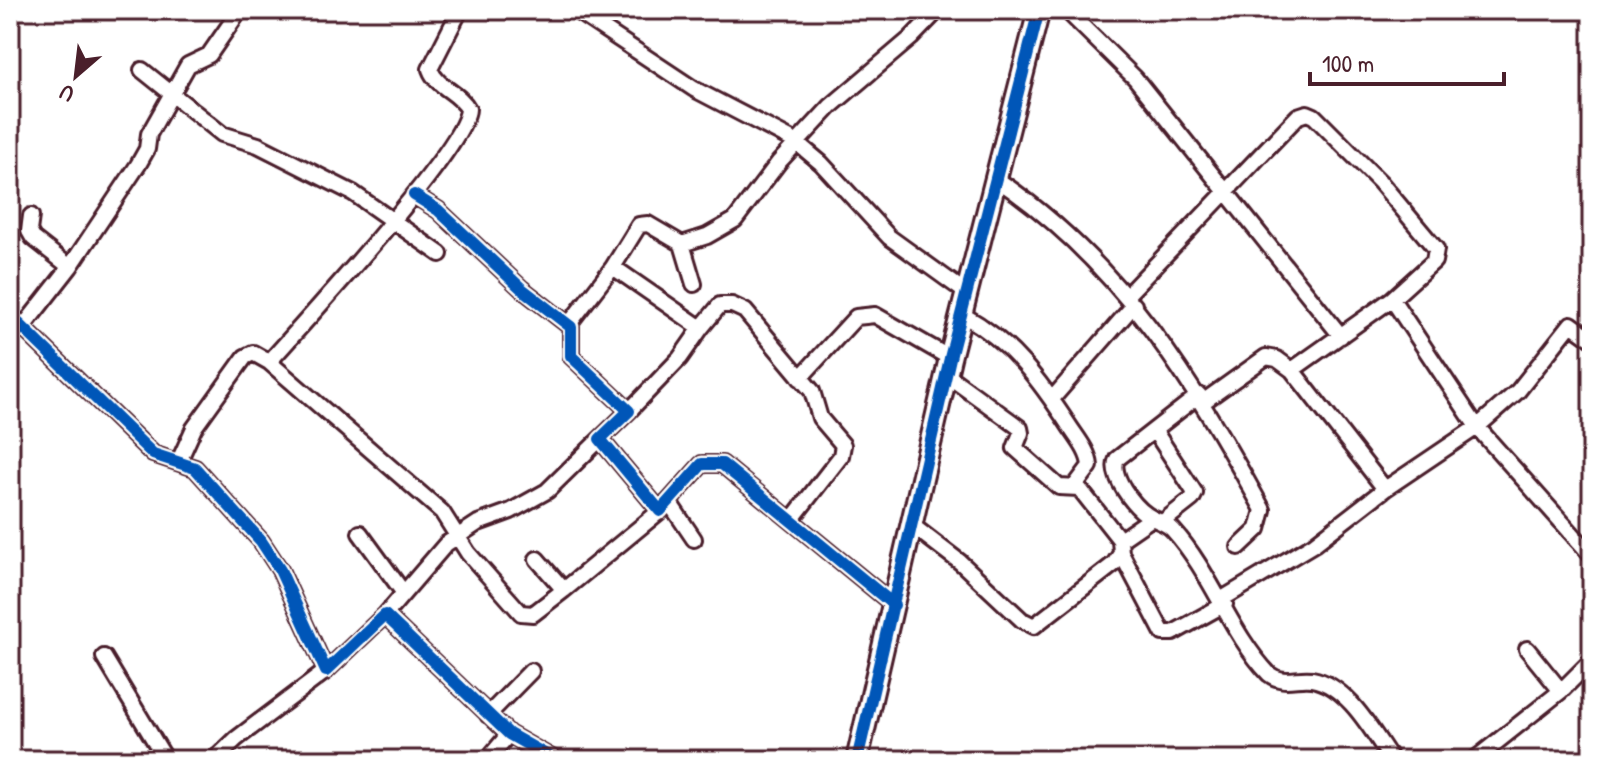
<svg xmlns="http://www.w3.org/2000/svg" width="1602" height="770" font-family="'Patrick Hand',sans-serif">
  <rect width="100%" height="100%" fill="#fff"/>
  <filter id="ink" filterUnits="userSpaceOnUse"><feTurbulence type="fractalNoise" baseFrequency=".0125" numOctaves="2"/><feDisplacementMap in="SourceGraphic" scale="16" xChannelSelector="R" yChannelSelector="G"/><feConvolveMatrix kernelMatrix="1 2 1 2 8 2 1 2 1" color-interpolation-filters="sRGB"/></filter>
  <g filter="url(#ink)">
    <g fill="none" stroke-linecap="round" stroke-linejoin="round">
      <defs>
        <path id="street" d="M575 10 694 89 796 142 821 163 889 237 968 294
          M1066 10 1135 78 1341 336
          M142 70 222 134 258 145 353 193 440 254
          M998 180C1122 264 1193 382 1263 510L1258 529 1239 547
          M414 195 438 210 522 289 571 327V356L629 411 600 439 660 511 702 464H722L894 605
          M31 216 29 231 33 238 70 267
          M682 244 694 284
          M613 267 639 225 648 224 682 244 707 236 735 220 779 162 831 106 911 38 938 10
          M1126 296 1298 116 1307 113 1314 116 1380 182 1436 249 1434 261 1392 299
          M10 315 153 454 195 468 261 541 280 570 326 671 385 615 509 734 555 760
          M963 315C1012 342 1040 381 1070 427 1078 439 1089 452 1090 466L1075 486
          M569 324 613 267 701 328 720 305H732L745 311 812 391 820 418 843 445 841 456 792 519
          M23 327 70 267 138 165 147 149 149 134 188 65 209 55 240 10
          M269 362 442 512 468 553 521 613 533 614 564 590
          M1292 370 1385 489
          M947 375 1020 428 1021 433 1015 448 1059 487 1079 488 1120 540 1152 518
          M800 378 856 317 875 315 950 358
          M1199 395 1117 459C1109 475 1134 506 1147 515 1157 522 1165 521 1173 530 1212 573 1230 633 1269 674 1283 685 1296 677 1312 679 1348 685 1373 733 1392 760
          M1052 399 1134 305
          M1203 402 1266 357 1277 359 1292 370 1392 299 1477 427 1592 556
          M629 411 680 358 701 328
          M1154 430 1195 493 1192 499 1164 521
          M179 461 194 428 245 357 253 353 269 362C302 325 467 146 468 109 459 92 437 88 430 69L460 10
          M669 502 694 539
          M913 526 960 562 1022 620 1034 626 1114 564 1121 553 1120 540
          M360 533 403 592
          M1121 553 1163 633H1173L1225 604
          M537 559 564 590 660 511
          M1222 599 1314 544 1385 489 1477 427 1518 391 1571 324 1592 339
          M385 615 446 544 478 523 511 511 547 491 600 439
          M1527 649 1561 691
          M104 657 166 760
          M488 715 531 671
          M214 760 236 739 326 671
          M487 760 509 734
          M1474 760 1561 691 1592 660"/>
        <path id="secondary" d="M857 760 950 358 1039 10"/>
      </defs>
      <use href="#street" stroke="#4a1f2b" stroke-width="20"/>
      <use href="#secondary" stroke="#4a1f2b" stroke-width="26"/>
      <use href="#street" stroke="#fff" stroke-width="14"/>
      <use href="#secondary" stroke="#fff" stroke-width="20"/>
      <defs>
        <path id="cycleway" d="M414 195 438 210 522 289 571 327V356L629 411 600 439 660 511 702 464H722L894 605
          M10 315 153 454 195 468 261 541 280 570 326 671 385 615 509 734 555 760
          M857 760 950 358 1039 10"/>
      </defs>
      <use href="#cycleway" stroke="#fff" stroke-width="17"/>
      <use href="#cycleway" stroke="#0057b8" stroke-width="12"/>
    </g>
  </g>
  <rect width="1602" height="770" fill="none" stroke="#fff" stroke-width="40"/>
  <rect x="20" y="20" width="1562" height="730" fill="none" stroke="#4a1f2b" stroke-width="3" filter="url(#ink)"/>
  <g transform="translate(76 76) rotate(208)" stroke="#ffffff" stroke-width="6" paint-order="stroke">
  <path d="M0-6L14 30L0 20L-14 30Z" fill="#4a1f2b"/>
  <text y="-12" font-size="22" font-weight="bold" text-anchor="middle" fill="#4a1f2b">U</text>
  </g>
  <path d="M1310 72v12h194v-12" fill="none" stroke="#4a1f2b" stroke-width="4"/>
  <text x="1322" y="72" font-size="24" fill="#4a1f2b" stroke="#ffffff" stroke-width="6" paint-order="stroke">100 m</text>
</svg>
